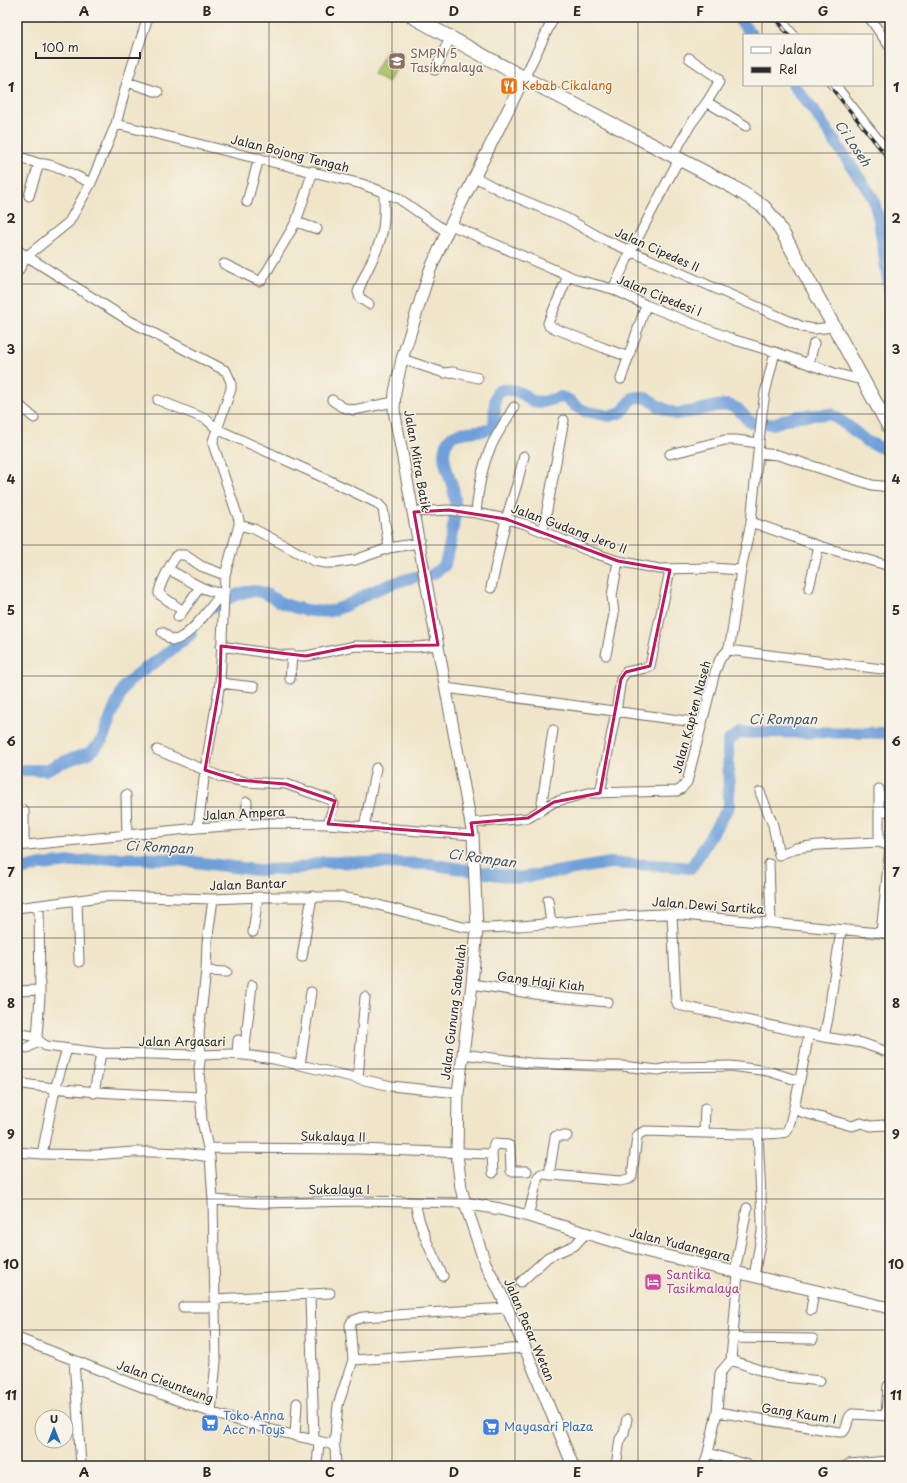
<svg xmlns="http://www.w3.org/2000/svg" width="907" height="1483" font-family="'Playpen Sans',sans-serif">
  <rect width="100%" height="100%" fill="#f7f3e8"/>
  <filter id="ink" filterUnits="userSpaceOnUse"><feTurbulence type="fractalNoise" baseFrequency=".025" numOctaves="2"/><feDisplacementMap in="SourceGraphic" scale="8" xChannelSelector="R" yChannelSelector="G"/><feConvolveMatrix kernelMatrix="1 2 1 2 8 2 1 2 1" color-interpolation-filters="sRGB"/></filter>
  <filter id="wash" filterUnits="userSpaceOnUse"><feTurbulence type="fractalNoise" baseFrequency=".012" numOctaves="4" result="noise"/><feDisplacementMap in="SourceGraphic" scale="16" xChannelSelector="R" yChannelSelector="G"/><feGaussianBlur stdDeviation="0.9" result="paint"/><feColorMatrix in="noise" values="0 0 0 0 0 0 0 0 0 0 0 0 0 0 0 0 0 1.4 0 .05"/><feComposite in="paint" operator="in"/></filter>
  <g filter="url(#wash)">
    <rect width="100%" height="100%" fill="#f0e5c9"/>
    <path fill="#acc368" stroke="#6c774a" d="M388 49 403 57 388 82 373 74Z"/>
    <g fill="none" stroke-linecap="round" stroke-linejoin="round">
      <path stroke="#70a0da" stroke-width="12" d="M737 17 752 35
        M793 85 814 111 873 198 879 220 890 294
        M433 574 445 565C449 547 456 522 455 504 455 499 454 493 453 488 449 474 437 452 450 438 458 430 481 432 492 429 498 418 491 405 498 391 510 388 523 391 531 401L543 402 561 397 569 400 575 406 585 411 609 416 622 412 633 398 640 397 649 399 658 406 676 414 696 411 715 406 729 405 738 409 748 420 753 423 772 424 798 416 831 414 852 429 866 441 884 449 890 448
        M215 607C226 599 240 591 254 591 265 591 273 599 282 603 296 609 315 613 330 611 345 608 356 600 369 593 384 586 399 581 415 577
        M17 770H46L58 764 91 752 102 740 115 707 124 687 136 675 157 661 191 634
        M17 871 41 865 111 858 171 859 257 870 296 869 323 862 430 864 519 878 610 863 669 866 691 868 729 806 728 741 739 733 770 732 890 733"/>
    </g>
  </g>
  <g filter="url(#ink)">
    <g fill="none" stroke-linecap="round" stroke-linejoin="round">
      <defs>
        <path id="minor" d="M778 17 793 35
          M869 17 890 47
          M435 70 450 38
          M524 78 554 17
          M127 82 158 92
          M835 85 890 155
          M707 102 746 126
          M116 124 362 184 398 198 447 232
          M673 155 691 124 707 102 719 82 718 78 689 58
          M17 156 40 164
          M475 177 501 191 566 218 601 238 803 327 814 329 834 327
          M29 196 38 167 40 164C50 162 80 178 91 183
          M247 202 259 158
          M296 222 317 229
          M451 225 578 280 613 289 646 305 735 340 775 352 834 373 862 380
          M17 250 128 320 226 371 231 382V389L213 441V444L239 520V525L225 575 220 683 205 770 198 828
          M224 264 259 281 262 280 296 222 313 171
          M17 273 27 256 69 222 91 183 116 124 127 82 148 17
          M568 276 548 323 549 326 604 348 629 357
          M613 289 631 251 679 159
          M369 304 360 298 358 292C365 271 380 250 383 228 385 216 384 205 384 193
          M402 359 444 373 453 372 478 378
          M809 364 814 343
          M621 379 646 305
          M158 400 206 419 217 429 305 469 377 503 383 509 389 548
          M332 400 342 407 353 410 394 402
          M17 403 34 418
          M758 453 778 455 872 485 890 487
          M670 454 725 440H736L759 443
          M414 512 449 510 476 513 506 519 525 524 591 552 618 561 659 569 712 568 741 570
          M476 513C478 491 481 469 490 449 496 434 506 421 514 407
          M751 522 819 546 890 566
          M239 525 254 529 314 561 325 563H335L355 560 389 548 419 543
          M543 531 564 420
          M169 570C187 578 204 593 224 593
          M491 588 506 519 517 484 524 456
          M809 588 819 546
          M183 611 200 587
          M178 617 183 611 159 594C158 587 172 561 177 555H185L201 566 225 575
          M162 632 172 640C188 641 212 605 222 593
          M221 646 281 655 306 656 355 646 417 647 438 645
          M728 650 890 670
          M606 655 614 614 612 596 618 561
          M290 679 292 655
          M220 683 254 687
          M446 688 701 723
          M157 750 221 777 246 782 286 784 331 800 334 804 328 824
          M879 789V813L890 810
          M760 792 773 825 779 855 796 848 818 845 879 842 890 846
          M600 793 616 711 621 679 626 672 645 668 650 666 670 570
          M126 795 127 835
          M541 809 553 730
          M24 810V845
          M471 823 528 818 554 802 588 793 677 791 681 789 687 782 715 672 720 659 728 650 731 639 741 570 751 522 762 413 765 393 775 352
          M246 825 247 802
          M364 827 376 768
          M879 842V813
          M17 846 198 828 271 823 328 824 473 835
          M769 864 771 923
          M77 900 79 962
          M548 900 551 924
          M39 906 40 997 37 1037 39 1041 46 1046 101 1053 201 1055 230 1054 244 1055 274 1059 391 1086 458 1093
          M17 908 109 896 213 899 263 897H339L359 900 463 927C481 929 499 928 518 926 569 923 621 913 672 914L890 934
          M253 932 258 897
          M881 933 890 847
          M302 957 312 896
          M206 971 227 972
          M472 984 554 997 608 1002
          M17 991 40 990
          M17 1033 37 1037
          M809 1034 824 1037 828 1018 841 930
          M824 1037 862 1043 890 1053
          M27 1048 39 1041
          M67 1049 55 1089 42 1154 94 1155 133 1152H154L184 1153 210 1157
          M237 1054 238 1040
          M463 1054 530 1063 601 1066H622L658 1070 672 1067 731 1066 768 1071 799 1081
          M244 1055 252 985
          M300 1065 311 992
          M358 1078 365 997
          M17 1083C78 1093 139 1094 200 1097
          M94 1093 101 1053
          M795 1109 801 1112 852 1126 861 1123 871 1126 884 1125 890 1126
          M704 1133 705 1108
          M208 1148 359 1149 492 1154 494 1144 508 1145 510 1146 511 1171H527
          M17 1152 42 1154
          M492 1154 493 1173
          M549 1175 555 1137 556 1136H567
          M213 1200 261 1203 359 1201 465 1203
          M415 1203C421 1231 430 1250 443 1276
          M528 1216 538 1177 541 1174 620 1181 629 1179 632 1176 637 1137 639 1134 645 1131C662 1131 780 1137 786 1132 792 1127 806 1047 809 1034L678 1005 676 1000 672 914
          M735 1272 747 1208
          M754 1276 762 1232V1219L758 1134
          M521 1282 548 1257 575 1245 586 1233
          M310 1295 314 1440
          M214 1299 330 1293
          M183 1307H215
          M811 1310 814 1290
          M17 1338C81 1362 145 1390 210 1412 250 1425 291 1435 331 1444L335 1448 336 1466
          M732 1338 813 1339
          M74 1360 81 1466
          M353 1360 350 1325 352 1321 363 1317 506 1308
          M731 1360 777 1376 820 1381
          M211 1412 216 1362 213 1200 210 1157 202 1121 199 1068 201 1055 199 1035 200 1023 206 971 207 943 213 899
          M717 1412 839 1432H843C849 1427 846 1418 852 1414L890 1416
          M886 1416 888 1386
          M295 1436 297 1403
          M334 1446 338 1405 353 1360 525 1348
          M708 1453 717 1412 720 1373 731 1360 738 1273
          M317 1466 319 1442
          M616 1466 620 1439 624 1433 627 1419
          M704 1466 708 1453 752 1466
          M846 1466 849 1464 890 1461"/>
        <path id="major" d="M524 78 447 232 430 270 402 359 395 392 394 410 473 835 477 929 472 984 458 1093 457 1154 461 1188 465 1203 485 1263 501 1294 525 1348 573 1466
          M465 1203 500 1209 528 1216 649 1252 890 1308"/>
        <path id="highway" d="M413 17 524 78 733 187 764 207 776 222 786 239 890 429"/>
      </defs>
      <use href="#minor" stroke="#706c62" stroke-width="11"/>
      <use href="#major" stroke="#706c62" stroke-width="13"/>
      <use href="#highway" stroke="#706c62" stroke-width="15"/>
      <use href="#minor" stroke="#fff" stroke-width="9"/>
      <use href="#major" stroke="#fff" stroke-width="11"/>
      <use href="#highway" stroke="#fff" stroke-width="13"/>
      <defs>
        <path id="rail" d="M775 17 789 35
          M829 85 890 160"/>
      </defs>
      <use href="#rail" stroke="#2b2b2b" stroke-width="3.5"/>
      <use href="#rail" stroke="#f7f3e8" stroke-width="2" stroke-dasharray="6" stroke-linecap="butt"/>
    </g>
  </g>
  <path fill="none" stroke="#c2185b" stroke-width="3" stroke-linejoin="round" d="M449 510 506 519 618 561 670 570 650 666 626 672 621 679 600 793 554 802 528 818 471 823 473 835 328 824 335 801 286 784 236 780 205 770 220 683 221 646 306 656 355 646 438 645 414 512Z"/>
  <path fill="none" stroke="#2b2b2b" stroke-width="1" stroke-opacity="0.55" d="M145 17V1466M269 17V1466M392 17V1466M515 17V1466M638 17V1466M762 17V35M762 85V1466M17 153H890M17 284H890M17 414H890M17 545H890M17 676H890M17 807H890M17 938H890M17 1069H890M17 1199H890M17 1330H890"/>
  <defs>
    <symbol id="school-square" viewBox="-11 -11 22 22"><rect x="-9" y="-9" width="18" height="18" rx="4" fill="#8d6e63" stroke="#f7f3e8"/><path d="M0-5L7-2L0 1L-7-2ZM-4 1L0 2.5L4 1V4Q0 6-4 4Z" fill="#fff"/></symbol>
    <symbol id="restaurant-square" viewBox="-11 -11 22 22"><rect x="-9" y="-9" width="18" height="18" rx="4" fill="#e8710a" stroke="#f7f3e8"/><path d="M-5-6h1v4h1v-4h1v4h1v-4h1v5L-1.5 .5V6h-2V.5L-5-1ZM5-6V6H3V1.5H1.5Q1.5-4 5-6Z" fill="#fff"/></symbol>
    <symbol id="hotel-square" viewBox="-11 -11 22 22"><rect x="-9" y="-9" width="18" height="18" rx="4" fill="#d1479c" stroke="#f7f3e8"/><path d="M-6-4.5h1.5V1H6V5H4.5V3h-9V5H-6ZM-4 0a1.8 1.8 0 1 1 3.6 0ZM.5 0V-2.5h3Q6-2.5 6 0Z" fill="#fff"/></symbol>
    <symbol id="supermarket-square" viewBox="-11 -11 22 22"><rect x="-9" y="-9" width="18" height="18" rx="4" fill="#3f7fe0" stroke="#f7f3e8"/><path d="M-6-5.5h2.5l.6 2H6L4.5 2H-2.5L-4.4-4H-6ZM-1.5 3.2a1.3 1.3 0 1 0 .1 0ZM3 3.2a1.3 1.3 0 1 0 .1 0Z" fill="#fff"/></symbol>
  </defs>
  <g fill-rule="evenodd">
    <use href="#school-square" x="387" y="51" width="20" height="20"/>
    <use href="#restaurant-square" x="499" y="76" width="20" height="20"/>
    <use href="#hotel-square" x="643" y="1272" width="20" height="20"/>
    <use href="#supermarket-square" x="200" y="1413" width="20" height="20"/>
    <use href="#supermarket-square" x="481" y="1417" width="20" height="20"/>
  </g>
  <g text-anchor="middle" stroke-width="3" stroke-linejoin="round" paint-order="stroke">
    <g font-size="12" fill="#785e54" stroke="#f7f3e8" text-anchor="start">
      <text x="410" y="58">SMPN 5<tspan x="410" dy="14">Tasikmalaya</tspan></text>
    </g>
    <g font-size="12" fill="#c56008" stroke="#f7f3e8" text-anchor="start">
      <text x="522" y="90">Kebab Cikalang</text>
    </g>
    <g font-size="12" fill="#2b2b2b" stroke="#f7f3e8">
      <text transform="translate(290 154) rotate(14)" y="4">Jalan Bojong Tengah</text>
      <text transform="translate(657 250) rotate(24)" y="4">Jalan Cipedes II</text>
      <text transform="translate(659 296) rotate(22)" y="4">Jalan Cipedesi I</text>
      <text transform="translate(417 461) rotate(80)" y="4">Jalan Mitra Batik</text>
      <text transform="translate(569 529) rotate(20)" y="4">Jalan Gudang Jero II</text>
      <text transform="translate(692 717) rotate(-75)" y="4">Jalan Kapten Naseh</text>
      <text transform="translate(244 814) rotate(-3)" y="4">Jalan Ampera</text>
      <text transform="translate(248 885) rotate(-2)" y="4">Jalan Bantar</text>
      <text transform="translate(708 906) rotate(4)" y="4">Jalan Dewi Sartika</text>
      <text transform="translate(541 982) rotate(7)" y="4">Gang Haji Kiah</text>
      <text transform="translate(454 1012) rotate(-83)" y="4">Jalan Gunung Sabeulah</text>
      <text x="182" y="1046">Jalan Argasari</text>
      <text transform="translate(333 1137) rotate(1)" y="4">Sukalaya II</text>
      <text x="339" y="1194">Sukalaya I</text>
      <text transform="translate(680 1245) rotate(14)" y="4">Jalan Yudanegara</text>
      <text transform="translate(529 1330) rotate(67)" y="4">Jalan Pasar Wetan</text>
      <text transform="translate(165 1382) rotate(20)" y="4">Jalan Cieunteung</text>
      <text transform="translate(799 1414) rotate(9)" y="4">Gang Kaum I</text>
    </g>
    <g font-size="12" fill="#b23c85" stroke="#f7f3e8" text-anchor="start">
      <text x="666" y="1279">Santika<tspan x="666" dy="14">Tasikmalaya</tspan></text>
    </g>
    <g font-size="12" fill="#366cbe" stroke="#f7f3e8" text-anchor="start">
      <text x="223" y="1420">Toko Anna<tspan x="223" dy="14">Acc n Toys</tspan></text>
      <text x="504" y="1431">Mayasari Plaza</text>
    </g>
    <g font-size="13" font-style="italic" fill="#435468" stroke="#f7f3e8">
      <text transform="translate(853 143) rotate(56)" y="5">Ci Loseh</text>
      <text x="783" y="724">Ci Rompan</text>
      <text transform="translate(159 847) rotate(3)" y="5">Ci Rompan</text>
      <text transform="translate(482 858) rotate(8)" y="5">Ci Rompan</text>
    </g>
  </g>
  <rect width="907" height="1483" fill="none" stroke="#f7f3e8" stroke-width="44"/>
  <rect x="743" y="34" width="130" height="52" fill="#f7f3e8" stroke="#a5a39c"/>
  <rect x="751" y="47" width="20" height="6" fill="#ffffff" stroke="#a5a39c"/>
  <text x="779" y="54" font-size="12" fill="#2b2b2b">Jalan</text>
  <rect x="751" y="67" width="20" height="6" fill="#2b2b2b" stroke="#a5a39c"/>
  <text x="779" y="74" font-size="12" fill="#2b2b2b">Rel</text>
  <g transform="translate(54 1429)"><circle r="19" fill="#f7f3e8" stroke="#a5a39c"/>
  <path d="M0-3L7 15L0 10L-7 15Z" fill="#1f6fb2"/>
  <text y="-6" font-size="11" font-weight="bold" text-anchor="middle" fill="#2b2b2b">U</text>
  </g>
  <path d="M36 52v6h104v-6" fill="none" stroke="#2b2b2b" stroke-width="2"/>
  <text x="42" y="52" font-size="12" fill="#2b2b2b" stroke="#f7f3e8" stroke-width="3" paint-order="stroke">100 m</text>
  <rect x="22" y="22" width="863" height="1439" fill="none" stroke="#2b2b2b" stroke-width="1.5"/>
  <g font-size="13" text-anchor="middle" font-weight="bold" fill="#2b2b2b">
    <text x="84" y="16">A</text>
    <text x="207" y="16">B</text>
    <text x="330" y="16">C</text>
    <text x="454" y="16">D</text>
    <text x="577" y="16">E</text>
    <text x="700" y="16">F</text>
    <text x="823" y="16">G</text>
    <text x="11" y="92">1</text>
    <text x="896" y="92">1</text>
    <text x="11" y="223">2</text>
    <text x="896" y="223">2</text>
    <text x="11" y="354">3</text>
    <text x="896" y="354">3</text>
    <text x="11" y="484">4</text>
    <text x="896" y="484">4</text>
    <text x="11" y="615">5</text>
    <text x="896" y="615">5</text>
    <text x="11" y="746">6</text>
    <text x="896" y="746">6</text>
    <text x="11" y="877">7</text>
    <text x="896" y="877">7</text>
    <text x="11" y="1008">8</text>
    <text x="896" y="1008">8</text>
    <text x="11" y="1139">9</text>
    <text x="896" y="1139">9</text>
    <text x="11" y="1269">10</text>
    <text x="896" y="1269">10</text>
    <text x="11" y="1400">11</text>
    <text x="896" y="1400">11</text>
    <text x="84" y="1477">A</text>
    <text x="207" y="1477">B</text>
    <text x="330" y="1477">C</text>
    <text x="454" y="1477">D</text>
    <text x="577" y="1477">E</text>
    <text x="700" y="1477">F</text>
    <text x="823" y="1477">G</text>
  </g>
</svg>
